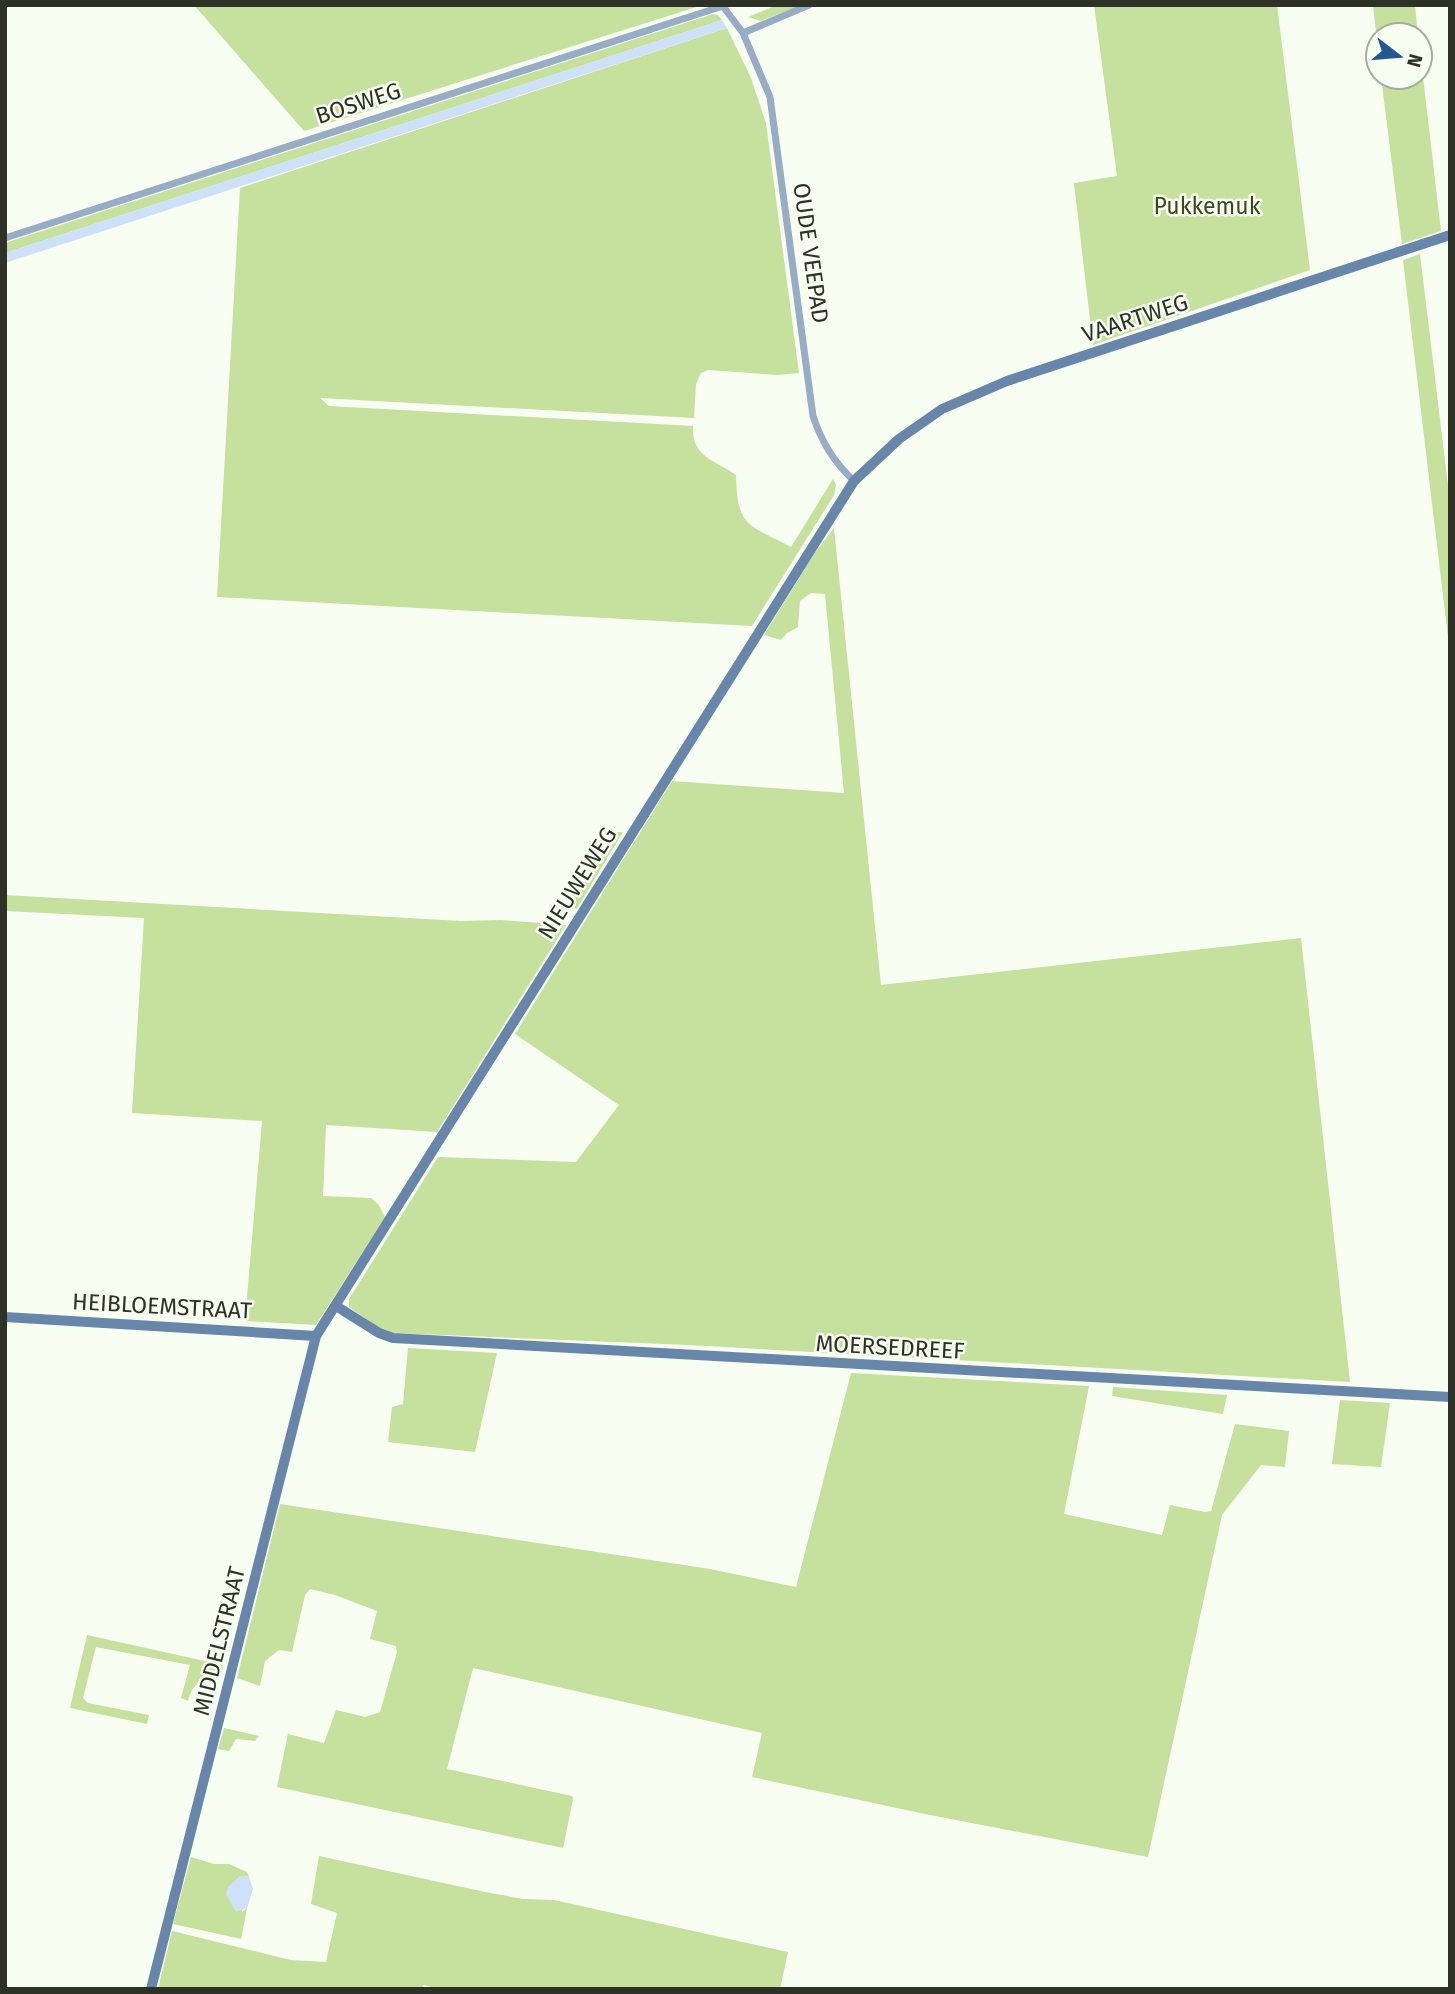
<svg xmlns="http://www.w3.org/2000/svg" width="1455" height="1994" font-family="'Fira Sans',sans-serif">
  <rect width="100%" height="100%" fill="#f9fef2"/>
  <path fill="#c6e09d" d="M194 5H703L304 131Z
    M777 5H801L761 21 748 17Z
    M1094 5H1277L1310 270 1093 345 1074 183 1117 176Z
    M1373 5H1415L1418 35H1378V51Z
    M713 14 718 15 722 20 5 253V243Z
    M727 28 751 78 766 123 799 373 777 375 708 370 701 373 696 384 694 418 320 398 329 406 693 426C691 457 715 460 736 475 737 528 748 524 791 547L833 479 836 485 834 495 752 626 217 597 240 188Z
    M1420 51 1441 231 1402 244 1381 77H1420Z
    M1420 254 1450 502V654L1403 260Z
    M834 528 881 985 1301 938 1350 1382 688 1345 393 1333 382 1330 349 1307V1299L438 1157 576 1162 619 1105 515 1034 672 781 844 793 825 594 811 593 800 601 798 627 787 633 781 640 764 635 814 554Z
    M615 832H623L576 910 572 900 610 836Z
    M5 895 461 921 501 920 566 925 437 1132 326 1125 323 1196 371 1198 379 1205 385 1217 316 1325 245 1321 262 1121 132 1113 144 918 5 911Z
    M408 1348 497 1353 475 1452 388 1442 392 1407 403 1404Z
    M851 1373 1089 1386 1064 1514 1162 1535 1170 1505 1205 1512 1211 1511 1235 1424 1289 1431 1285 1467 1261 1465 1222 1515 1148 1857 925 1814 752 1777 762 1733 473 1668 447 1769 572 1796 573 1799 563 1848 277 1787 288 1734 324 1743 336 1710 365 1717 380 1712 397 1652 396 1646 370 1639 377 1611 335 1595 310 1589 305 1595 292 1652 279 1650 265 1661 260 1686 237 1678 280 1504 710 1569 796 1587Z
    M1113 1387 1227 1395 1223 1414 1112 1396Z
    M1340 1400 1390 1403 1381 1467 1332 1464Z
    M87 1635 223 1665 221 1673C205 1674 192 1684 188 1701L181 1698 190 1665 96 1647 83 1698 88 1703 149 1715 147 1724 70 1708Z
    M224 1728 259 1736 255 1741 236 1739 229 1751 218 1749Z
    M319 1856 485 1892 523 1899 554 1900 788 1952 780 1989H440L423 1985 422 1989H158L172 1931 291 1960 326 1962 337 1913 311 1904Z
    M191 1857 214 1864H229L247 1872 249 1877 244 1876 242 1912 247 1908 241 1939 173 1924Z"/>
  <path fill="#cee1f8" d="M722 20 727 28 5 263V253Z
    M240 1876 249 1877 253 1889 247 1908 236 1912 226 1894 228 1887Z"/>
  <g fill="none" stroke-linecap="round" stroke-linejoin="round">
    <path stroke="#98acc5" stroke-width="7" d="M722 5 743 33 770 97 813 416C822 443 834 462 854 481
      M743 33 809 5
      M5 238 723 6"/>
    <path stroke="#6786a9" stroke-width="10" d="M336 1306 379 1333 393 1338 1450 1397
      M5 1317 316 1336
      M151 1989 316 1336 854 481 899 439 942 409 1007 381 1450 235"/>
  </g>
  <g text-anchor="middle" stroke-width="5" stroke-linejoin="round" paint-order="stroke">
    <g font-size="23" fill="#2d3126" stroke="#f9fef2">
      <text transform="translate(358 103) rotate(-18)" y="8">BOSWEG</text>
      <text transform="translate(811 253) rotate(82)" y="8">OUDE VEEPAD</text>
      <text transform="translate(1135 318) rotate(-18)" y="8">VAARTWEG</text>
      <text transform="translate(577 883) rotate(-58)" y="8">NIEUWEWEG</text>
      <text transform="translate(162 1306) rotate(3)" y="8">HEIBLOEMSTRAAT</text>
      <text transform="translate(890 1347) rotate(3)" y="8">MOERSEDREEF</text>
      <text transform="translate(219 1641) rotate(-76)" y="8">MIDDELSTRAAT</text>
    </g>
    <g font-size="23" fill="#394919" stroke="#f9fef2">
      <text x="1207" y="214">Pukkemuk</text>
    </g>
  </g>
  <rect width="1455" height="1994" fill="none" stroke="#2d3126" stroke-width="14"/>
  <g transform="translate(1399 56) rotate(106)"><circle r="33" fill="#f9fef2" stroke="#a7aca0" stroke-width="2"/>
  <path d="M0-5L12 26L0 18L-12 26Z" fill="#255891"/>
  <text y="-10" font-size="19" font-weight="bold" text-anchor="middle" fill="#2d3126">N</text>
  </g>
</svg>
